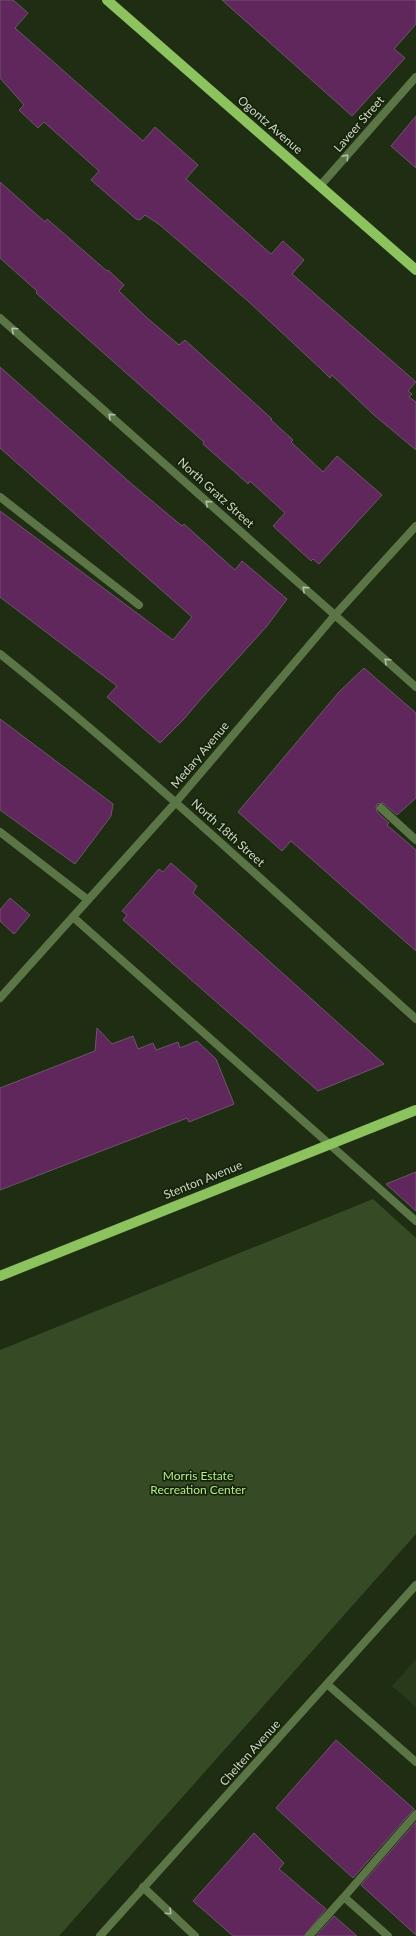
<svg xmlns="http://www.w3.org/2000/svg" width="416" height="1936" font-family="Lato,sans-serif">
  <rect width="100%" height="100%" fill="#1f2d13"/>
  <path fill="#283a1a" d="M416 1659V1707L392 1686Z"/>
  <path fill="#364b25" d="M373 1199 416 1238V1534L59 1936H0V1350Z"/>
  <path fill="#60275c" stroke="#6e556c" d="M0 0H13L28 13 15 28 143 141 155 127 198 165 186 179 271 254 283 241 304 260 292 274 416 382 408 391 412 394 409 397 416 402V450L374 415 332 375 330 378 322 370 248 301 160 225 145 215 140 220 136 219 91 180 99 171 44 122 38 128 19 110 24 105 0 78Z
    M222 0H416V24L394 49 405 58 352 116Z
    M416 116V168L391 146Z
    M0 182 45 222 47 219 107 271 108 270 124 285 119 291 146 317 179 345 185 340 272 419 271 420 293 440 291 442 323 472 337 456 382 495 319 564 313 559 311 561 273 526 285 513 250 481 248 484 236 473 203 444 204 442 36 293 37 291 0 258Z
    M0 367 134 486 182 526 184 524 235 570 242 561 287 599 267 626 200 700 184 719 160 743 107 697 117 686 0 597V511L173 640 192 617 0 448Z
    M364 668 416 713V798L397 815 383 803 377 804 376 807 377 812 389 823 387 825 416 850V951L291 841 282 851 238 812 339 692Z
    M0 719 113 804 111 816 75 864 0 810Z
    M171 863 197 886 193 893 384 1064 318 1091 123 920 127 915 122 911 159 869 163 872Z
    M10 898 30 915 14 934 0 921V910Z
    M97 1028 112 1044 133 1036 138 1049 153 1043 156 1050 178 1042 180 1048 197 1041 216 1059 234 1104 189 1122 187 1118 0 1190V1088L95 1051Z
    M416 1172V1211L386 1184Z
    M336 1740 414 1809 353 1878 276 1808Z
    M416 1822V1935L361 1885Z
    M254 1833 284 1863 279 1869 326 1909 304 1936H233L193 1901Z
    M334 1916 357 1936H316Z"/>
  <g fill="none" stroke-linecap="round" stroke-linejoin="round">
    <path stroke="#5b7546" stroke-width="8" d="M0 497 139 605
      M381 808 416 840
      M0 832 88 900
      M73 917 416 1221
      M309 1936 344 1897
      M388 1936 344 1897 416 1814"/>
    <path stroke="#5b7546" stroke-width="8" d="M320 186 416 77
      M0 318 416 687
      M0 654C144 769 279 896 416 1019
      M0 998 176 802 335 615 416 526
      M327 1684 416 1762
      M143 1887 195 1936
      M100 1936 416 1585"/>
    <path stroke="#8cc35e" stroke-width="10" d="M107 0 416 270
      M0 1276 416 1110"/>
  </g>
  <defs><path id="oneway-chevron" d="M-2-3.5L2.5 0L-2 3.5" fill="none" stroke-width="1.6" stroke-linecap="round" stroke-linejoin="round"/></defs>
  <g stroke="#b2bfa8">
    <use href="#oneway-chevron" transform="translate(346 157) rotate(-49)"/>
    <use href="#oneway-chevron" transform="translate(14 330) rotate(-138)"/>
    <use href="#oneway-chevron" transform="translate(111 416) rotate(-138)"/>
    <use href="#oneway-chevron" transform="translate(208 503) rotate(-138)"/>
    <use href="#oneway-chevron" transform="translate(305 589) rotate(-138)"/>
    <use href="#oneway-chevron" transform="translate(387 661) rotate(-138)"/>
    <use href="#oneway-chevron" transform="translate(169 1912) rotate(43)"/>
  </g>
  <g text-anchor="middle" stroke-width="3.5" stroke-linejoin="round" paint-order="stroke">
    <g font-size="12" fill="#cfd8c8" stroke="#15230a">
      <text transform="translate(359 124) rotate(-49)" y="4">Laveer Street</text>
      <text transform="translate(270 125) rotate(41)" y="4">Ogontz Avenue</text>
      <text transform="translate(216 493) rotate(42)" y="4">North Gratz Street</text>
      <text transform="translate(200 755) rotate(-50)" y="4">Medary Avenue</text>
      <text transform="translate(228 833) rotate(42)" y="4">North 18th Street</text>
      <text transform="translate(203 1180) rotate(-22)" y="4">Stenton Avenue</text>
      <text transform="translate(250 1753) rotate(-48)" y="4">Chelten Avenue</text>
    </g>
    <g font-size="12" fill="#b4eb89" stroke="#15230a">
      <text x="198" y="1480">Morris Estate<tspan x="198" dy="14">Recreation Center</tspan></text>
    </g>
  </g>
</svg>
